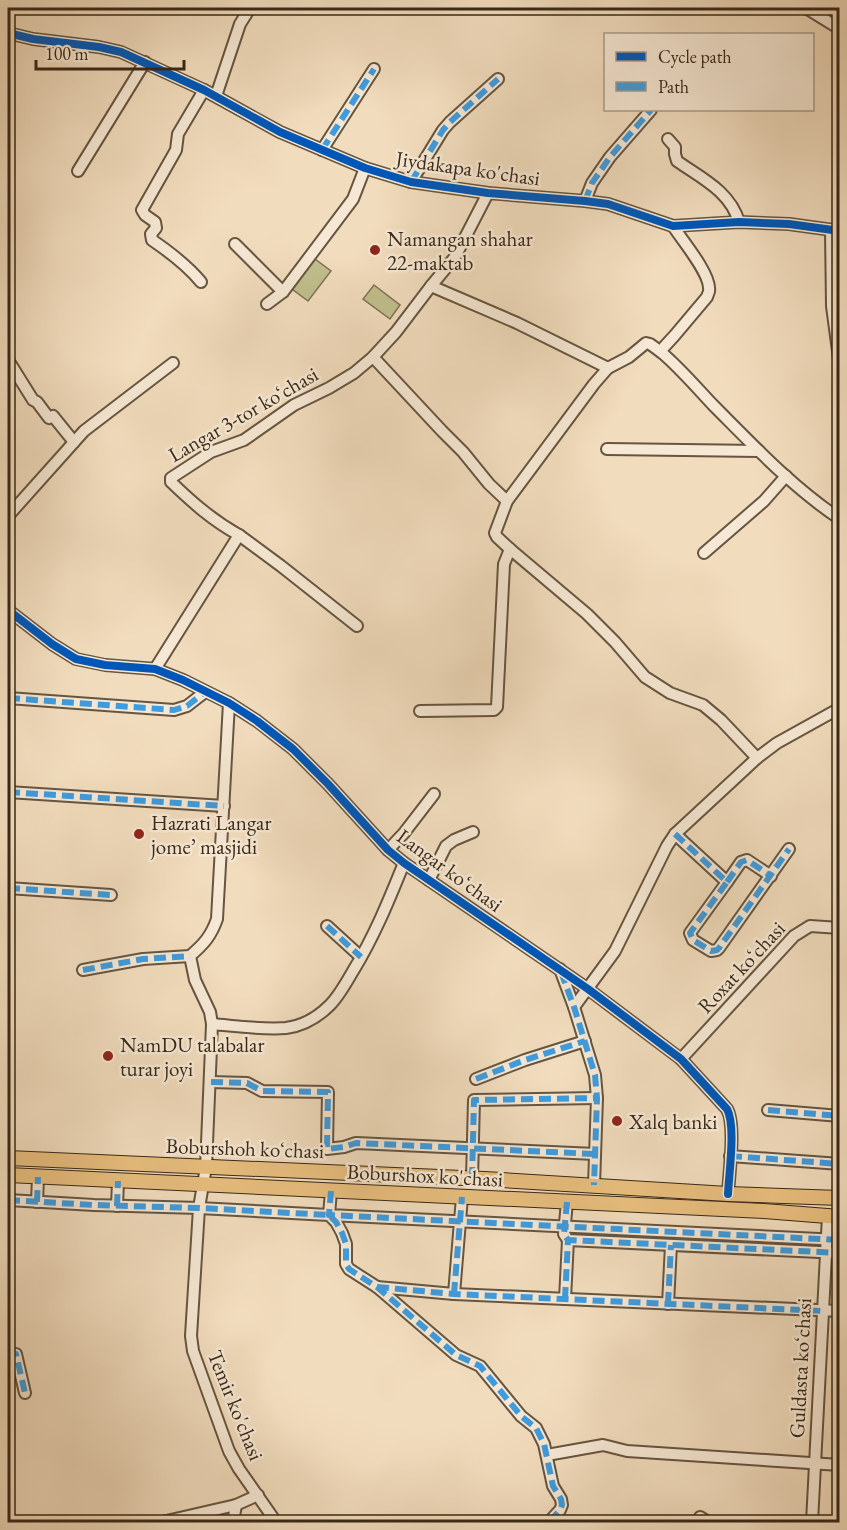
<svg xmlns="http://www.w3.org/2000/svg" width="847" height="1530" font-family="'EB Garamond',serif">
	<rect width="100%" height="100%" fill="#f1dcbd"/>
	<filter id="stains"><feTurbulence type="fractalNoise" baseFrequency=".00333" numOctaves="4"/><feColorMatrix values="0 0 0 0 .2 0 0 0 0 .09 0 0 0 0 .02 0 0 0 .5 -.17"/></filter>
	<radialGradient id="worn" r=".72"><stop offset=".6" stop-color="#630" stop-opacity="0"/><stop offset="1" stop-color="#630" stop-opacity=".3"/></radialGradient>
	<g fill="#c1be8d" stroke="#7c7352" stroke-width="1.5">
		<polygon points="315,259 331,271 308,301 292,289"/>
		<polygon points="374,285 400,305 390,319 363,299"/>
	</g>
	<g fill="none" stroke-linecap="round" stroke-linejoin="round">
		<defs>
			<g id="minor">
				<polyline points="806,8 840,29"/>
				<polyline points="8,33 33,39 99,47 121,52 204,90 280,132 365,168 411,182 488,193 585,201 608,204 673,226 739,222 789,224 840,231"/>
				<polyline points="216,96 240,24 250,8"/>
				<path d="M668,139l7,8v7l2,7c24,17 53,30 62,61"/>
				<polyline points="322,150 374,69"/>
				<polyline points="78,171 145,62"/>
				<polyline points="411,182 443,130 450,122 498,79"/>
				<polyline points="585,201 592,183 610,157 651,110"/>
				<path d="M673,226c9,14 36,46 36,62 1,4 -1,5 -2,9l-32,38 -11,12 -3,5c19,16 35,35 52,53 40,40 79,82 127,114"/>
				<polyline points="831,230 832,306 840,366"/>
				<polyline points="235,244 283,292 353,199 365,168"/>
				<path d="M201,282c-14,-17 -30,-29 -49,-42l-1,-6 5,-6 -1,-6 -10,-7 -3,-5 34,-60 2,-16 26,-44"/>
				<polyline points="431,286 517,323 608,368"/>
				<polyline points="267,304 283,292"/>
				<polyline points="661,352 650,344 646,343 629,357 608,368 594,384 507,501 495,533 497,537 510,549 587,614 615,642 645,677 670,693 703,705 721,720 757,758"/>
				<polyline points="373,357 442,431 463,452 489,484 507,501"/>
				<polyline points="8,360 33,400 37,402 49,418 53,416 74,442"/>
				<polyline points="607,449 759,451"/>
				<polyline points="8,516 84,431 173,363"/>
				<polyline points="239,535 281,566 357,626"/>
				<polyline points="704,553 764,501 786,476"/>
				<path d="M8,610l44,34 24,15 29,6 50,4 28,11 46,23 28,18 36,28 35,35 60,66 16,13 184,126 93,70 46,50c9,16 2,64 1,85"/>
				<path d="M155,669l84,-134c-27,-15 -46,-32 -68,-53v-4l40,-26 33,-12 50,-35 35,-17 25,-15 19,-16 23,-25 35,-46 24,-29 33,-64"/>
				<polyline points="8,698 174,710 187,706 205,692"/>
				<path d="M229,703l-12,216c-6,17 -13,25 -27,37l5,24 15,32 2,12 -6,143 -7,41 -8,128 2,15 36,100 10,18 37,53"/>
				<polyline points="420,711 494,710 497,707 504,564 510,549"/>
				<polyline points="8,792 224,806"/>
				<polyline points="675,834 727,882 690,933 693,940 711,951 717,950 719,948 789,849"/>
				<polyline points="388,850 404,833 434,794"/>
				<polyline points="429,880 446,846 454,840 473,832"/>
				<polyline points="727,882 741,862 747,860 771,876"/>
				<polyline points="8,888 111,895"/>
				<polyline points="327,926 361,957"/>
				<polyline points="560,969 574,1007 595,1075 597,1098 594,1185"/>
				<polyline points="83,970 143,959 190,956"/>
				<polyline points="574,1007 615,951 667,846 675,834 757,758 777,743 840,708"/>
				<path d="M212,1024c24,2 50,6 74,4 16,-2 32,-11 44,-23 9,-9 16,-22 23,-34 21,-34 36,-71 51,-108"/>
				<polyline points="681,1059 794,936 810,926 840,928"/>
				<polyline points="476,1079 525,1060 585,1041"/>
				<polyline points="211,1082 247,1083 262,1091 328,1092 327,1149 344,1147 356,1143 595,1154"/>
				<polyline points="768,1110 840,1116"/>
				<polyline points="730,1156 840,1164"/>
				<polyline points="472,1179 474,1100 597,1098"/>
				<polyline points="331,1191 329,1215 840,1240"/>
				<polyline points="8,1200 94,1205 199,1208 329,1215 336,1222 342,1233 346,1244 346,1264 349,1269 377,1287 456,1355 480,1366 521,1416 536,1428 544,1444 553,1486 561,1499 562,1505 560,1510 549,1522"/>
				<polyline points="37,1202 38,1177"/>
				<polyline points="567,1202 564,1234 568,1240 840,1253"/>
				<polyline points="117,1206 118,1181"/>
				<polyline points="377,1287 454,1294 840,1311"/>
				<polyline points="454,1294 462,1197"/>
				<polyline points="565,1299 568,1240"/>
				<polyline points="668,1304 671,1245"/>
				<polyline points="8,1356 11,1353 16,1354 25,1393"/>
				<polyline points="547,1455 603,1445 627,1451 840,1465"/>
				<polyline points="700,1517 708,1522"/>
				<polyline points="162,1522 236,1505 258,1495"/>
				<polyline points="233,1522 236,1505"/>
				<polyline points="812,1522 828,1216"/>
			</g>
			<g id="major">
				<polyline points="8,1158 485,1179 728,1194 840,1198"/>
				<polyline points="8,1175 764,1211 840,1217"/>
			</g>
		</defs>
		<use href="#minor" stroke="#665540" stroke-width="14"/>
		<use href="#major" stroke="#382816" stroke-width="16"/>
		<use href="#minor" stroke="#f6e8d4" stroke-width="10"/>
		<use href="#major" stroke="#e8be7e" stroke-width="14"/>
		<g stroke="#3e9cdf" stroke-width="6" stroke-dasharray="12 6" stroke-linecap="butt">
			<polyline points="322,150 374,69"/>
			<polyline points="411,182 443,130 450,122 498,79"/>
			<polyline points="585,201 592,183 610,157 651,110"/>
			<polyline points="8,698 174,710 187,706 205,692"/>
			<polyline points="8,792 224,806"/>
			<polyline points="675,834 727,882 690,933 693,940 711,951 717,950 719,948 789,849"/>
			<polyline points="727,882 741,862 747,860 771,876"/>
			<polyline points="8,888 111,895"/>
			<polyline points="327,926 361,957"/>
			<polyline points="83,970 143,959 190,956"/>
			<polyline points="561,972 574,1007 595,1075 597,1098 594,1185"/>
			<polyline points="476,1079 525,1060 585,1041"/>
			<polyline points="211,1082 247,1083 262,1091 328,1092 327,1149 344,1147 356,1143 595,1154"/>
			<polyline points="768,1110 840,1116"/>
			<polyline points="730,1156 840,1164"/>
			<polyline points="472,1179 474,1100 597,1098"/>
			<polyline points="331,1191 329,1215 840,1240"/>
			<polyline points="8,1200 94,1205 199,1208 329,1215 336,1222 342,1233 346,1244 346,1264 349,1269 377,1287 456,1355 480,1366 521,1416 536,1428 544,1444 553,1486 561,1499 562,1505 560,1510 549,1522"/>
			<polyline points="37,1202 38,1177"/>
			<polyline points="567,1202 564,1234 568,1240 840,1253"/>
			<polyline points="117,1206 118,1181"/>
			<polyline points="377,1287 454,1294 823,1311"/>
			<polyline points="454,1294 462,1197"/>
			<polyline points="565,1299 568,1240"/>
			<polyline points="668,1304 671,1245"/>
			<polyline points="8,1356 11,1353 16,1354 25,1393"/>
			<polyline points="700,1517 708,1522"/>
		</g>
		<defs>
			<g id="cycleway">
				<polyline points="8,33 33,39 99,47 121,52 204,90 280,132 365,168 411,182 488,193 585,201 608,204 673,226 739,222 789,224 840,231"/>
				<path d="M8,610l44,34 24,15 29,6 50,4 28,11 46,23 28,18 36,28 35,35 60,66 16,13 184,126 93,70 46,50c9,16 2,64 1,85"/>
			</g>
		</defs>
		<use href="#cycleway" stroke="#f6e8d4" stroke-width="11"/>
		<use href="#cycleway" stroke="#0057b8" stroke-width="8"/>
	</g>
	<g fill="#8f2418" stroke="#f6e8d4" stroke-width="2">
		<circle cx="375" cy="250" r="6"/>
		<circle cx="139" cy="834" r="6"/>
		<circle cx="108" cy="1056" r="6"/>
		<circle cx="617" cy="1121" r="6"/>
	</g>
	<g text-anchor="middle" dominant-baseline="central" stroke-width="5" stroke-linejoin="round" paint-order="stroke">
		<g font-size="21" fill="#382816" stroke="#f6e8d4">
			<text transform="translate(468 168) rotate(8)">Jiydakapa ko'chasi</text>
			<text transform="translate(243 414) rotate(-30)">Langar 3-tor koʻchasi</text>
			<text transform="translate(450 870) rotate(36)">Langar koʻchasi</text>
			<text transform="translate(741 967) rotate(-47)">Roxat koʻchasi</text>
			<text transform="translate(245 1148) rotate(2)">Boburshoh koʻchasi</text>
			<text transform="translate(425 1175) rotate(3)">Boburshox ko'chasi</text>
			<text transform="translate(800 1368) rotate(-87)">Guldasta koʻchasi</text>
			<text transform="translate(236 1405) rotate(68)">Temir ko'chasi</text>
		</g>
		<g font-size="21" fill="#382816" stroke="#f6e8d4" text-anchor="start">
			<text x="387" y="238">Namangan shahar<tspan x="387" dy="24">22-maktab</tspan></text>
			<text x="151" y="822">Hazrati Langar<tspan x="151" dy="24">jome’ masjidi</tspan></text>
			<text x="120" y="1044">NamDU talabalar<tspan x="120" dy="24">turar joyi</tspan></text>
			<text x="629" y="1121">Xalq banki</text>
		</g>
	</g>
	<rect width="847" height="1530" fill="none" stroke="#f1dcbd" stroke-width="30"/>
	<rect x="9" y="9" width="829" height="1512" fill="none" stroke="#382816" stroke-width="3"/>
	<rect x="15" y="15" width="817" height="1500" fill="none" stroke="#382816" stroke-width="1.5"/>
	<rect x="604" y="33" width="210" height="78" fill="#f6e8d4" stroke="#aa9b88" stroke-width="1.5"/>
	<rect x="616" y="52" width="30" height="9" fill="#0057b8" stroke="#aa9b88" stroke-width="1.5"/>
	<text x="658" y="63" font-size="18" fill="#382816">Cycle path</text>
	<rect x="616" y="82" width="30" height="9" fill="#3e9cdf" stroke="#aa9b88" stroke-width="1.5"/>
	<text x="658" y="93" font-size="18" fill="#382816">Path</text>
	<path d="M36 60v9h148v-9" fill="none" stroke="#382816" stroke-width="3"/>
	<text x="45" y="60" font-size="18" fill="#382816" stroke="#f6e8d4" stroke-width="4.5" paint-order="stroke">100 m</text>
	<rect width="100%" height="100%" filter="url(#stains)"/>
	<rect width="100%" height="100%" fill="url(#worn)"/>
</svg>
